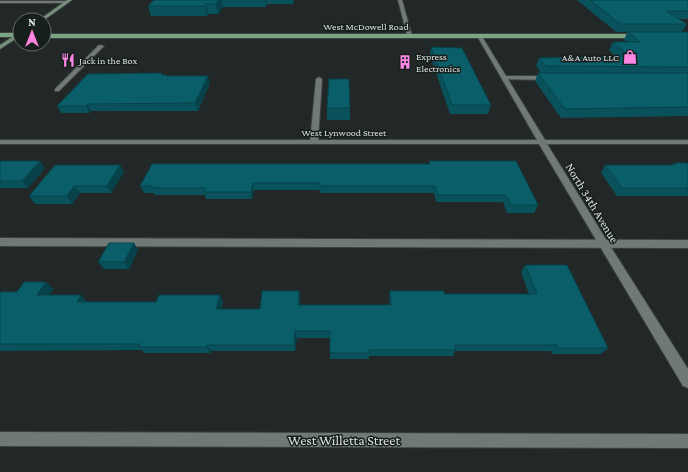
<svg xmlns="http://www.w3.org/2000/svg" width="688" height="472" font-family="'Crimson Pro',serif">
	<rect width="100%" height="100%" fill="#212827"/>
	<g fill="none" stroke-linecap="round" stroke-linejoin="round">
		<defs>
			<g id="lane">
				<polygon points="0,1 66,1 68,2 66,3 0,3"/>
				<polygon points="99,45 104,46 59,91 55,91 55,89"/>
				<polygon points="504,76 548,76 551,78 548,80 502,79 502,77"/>
				<polygon points="319,77 322,79 318,142 314,144 310,142 316,79"/>
				<polygon points="0,238 688,240 688,248 0,246"/>
			</g>
			<g id="street">
				<polygon points="398,0 402,0 412,36 407,35"/>
				<polygon points="476,34 481,35 545,140 688,140 688,144 547,144 607,241 688,369 688,388 683,386 539,144 0,144 0,140 537,140"/>
				<polygon points="0,432 688,434 688,448 0,446"/>
			</g>
			<g id="secondary">
				<polygon points="67,0 72,0 44,20 39,20"/>
				<polygon points="20,32 20,36 0,49 0,45"/>
			</g>
			<g id="primary">
				<rect x="0" y="33" width="20" height="4"/>
				<polygon points="44,34 638,34 641,36 638,38 44,38"/>
			</g>
		</defs>
		<use href="#lane" stroke="#3c4342" stroke-width="2"/>
		<use href="#street" stroke="#3c4342" stroke-width="2"/>
		<use href="#secondary" stroke="#3c4342" stroke-width="2"/>
		<use href="#primary" stroke="#3c4342" stroke-width="2"/>
		<use href="#lane" fill="#717977" fill-rule="evenodd"/>
		<use href="#street" fill="#717977" fill-rule="evenodd"/>
		<use href="#secondary" fill="#768f7d" fill-rule="evenodd"/>
		<use href="#primary" fill="#7ba583" fill-rule="evenodd"/>
	</g>
	<g fill="#09515b">
		<polygon points="154,0 294,0 293,4 267,4 266,7 223,7 218,14 208,14 207,16 151,16 148,6"/>
		<polygon points="577,0 688,0 688,19 679,19 687,24 682,32 688,32 688,116 561,118 535,81 538,73 541,73 536,66 539,58 616,57 609,50 613,42 627,42 624,40 627,32 616,32"/>
		<polygon points="431,47 491,105 488,114 450,114 430,55"/>
		<polygon points="163,75 167,76 210,83 198,111 91,111 89,113 61,113 57,106"/>
		<rect x="327" y="108" width="23" height="12"/>
		<polygon points="0,161 40,161 45,168 28,188 0,188"/>
		<polygon points="429,161 538,205 534,213 507,213 503,202 436,202 434,193 320,193 320,190 254,190 252,199 206,199 205,195 155,195 154,193 144,193 140,186 429,164"/>
		<polygon points="674,163 688,163 688,196 617,196 601,173 605,165 672,165"/>
		<polygon points="120,165 124,172 111,193 80,193 72,204 35,204 29,196"/>
		<polygon points="134,243 138,250 129,269 104,269 98,262"/>
		<polygon points="525,265 608,348 601,354 552,354 551,351 455,351 453,356 369,356 369,359 330,359 330,338 297,338 295,351 211,351 210,353 144,353 142,350 0,351 0,292 17,292 46,282 53,289 49,295 87,302 156,302 220,295 223,302 221,309 260,309 299,291 300,298 300,305 390,305 389,298 390,291 444,294 529,294 521,272"/>
	</g>
	<g fill="#07424a">
		<polygon points="219,0 221,0 223,7 218,14 216,4"/>
		<polygon points="265,0 267,0 267,4 266,7"/>
		<polygon points="206,4 208,14 207,16 205,6"/>
		<polygon points="208,76 210,83 198,111 195,103"/>
		<polygon points="88,104 91,111 89,113 86,106"/>
		<polygon points="40,161 45,168 28,188 22,181"/>
		<polygon points="120,165 124,172 111,193 107,186"/>
		<polygon points="253,183 254,190 252,199 251,192"/>
		<polygon points="74,186 80,193 72,204 67,196"/>
		<polygon points="134,243 138,250 129,269 124,262"/>
		<polygon points="46,282 53,289 45,302 37,295"/>
		<polygon points="299,291 300,298 299,312 298,305"/>
		<polygon points="81,295 87,302 77,302"/>
		<polygon points="220,295 223,302 220,316 216,309"/>
		<polygon points="295,331 297,338 295,351 294,345"/>
		<polygon points="207,345 211,351 210,353 207,347"/>
	</g>
	<g fill="#0a5e6a" stroke="#07424a">
		<polygon points="154,0 219,0 216,4 206,4 205,6 148,6"/>
		<polygon points="590,0 688,0 688,11 666,11 687,24 620,24"/>
		<polygon points="628,32 688,32 688,67 546,66 539,58 629,56 613,42 640,42"/>
		<polygon points="431,47 462,48 491,105 452,105"/>
		<polygon points="162,73 161,75 167,75 166,76 208,76 195,103 88,104 86,106 57,106 88,74"/>
		<polygon points="538,73 688,73 688,107 565,109"/>
		<polygon points="329,79 349,79 350,108 327,108"/>
		<polygon points="0,161 40,161 22,181 0,181"/>
		<polygon points="429,161 516,161 538,205 511,205 506,195 438,195 435,186 320,186 320,183 253,183 251,192 204,192 205,188 151,188 153,186 140,186 152,164 430,164"/>
		<polygon points="674,163 688,163 688,188 622,188 605,165 676,165"/>
		<polygon points="55,165 120,165 107,186 74,186 67,196 29,196"/>
		<polygon points="109,243 134,243 124,262 98,262"/>
		<polygon points="525,265 567,265 608,348 558,348 557,345 455,345 456,350 369,350 370,353 330,353 330,331 295,331 294,345 207,345 207,347 139,347 140,344 0,344 0,292 17,292 24,282 46,282 37,295 81,295 77,302 156,302 159,295 220,295 216,309 260,309 262,291 299,291 298,305 391,305 390,291 444,291 444,294 537,294"/>
	</g>
	<defs>
		<symbol id="shop-bare" viewBox="-9 -9 18 18"><path d="M-5-2.5h2.3a2.7 3.5 0 0 1 5.4 0H5L5.5 6h-11ZM-1.5-2.5h3a1.5 2.3 0 0 0-3 0Z" fill="#fc86e3" stroke="#171f1d" stroke-width="2.5" paint-order="stroke"/></symbol>
		<symbol id="restaurant-bare" viewBox="-9 -9 18 18"><path d="M-5-6h1v4h1v-4h1v4h1v-4h1v5L-1.5 .5V6h-2V.5L-5-1ZM5-6V6H3V1.5H1.5Q1.5-4 5-6Z" fill="#fc86e3" stroke="#171f1d" stroke-width="2.5" paint-order="stroke"/></symbol>
		<symbol id="building-bare" viewBox="-9 -9 18 18"><path d="M-4-6H4V6H1V3H-1V6H-4ZM-2.5-4.3h1.7v1.8h-1.7ZM.8-4.3h1.7v1.8H.8ZM-2.5-1h1.7V.8h-1.7ZM.8-1h1.7V.8H.8Z" fill="#fc86e3" stroke="#171f1d" stroke-width="2.5" paint-order="stroke"/></symbol>
	</defs>
	<g fill-rule="evenodd">
		<use href="#shop-bare" x="620" y="47" width="20" height="20"/>
		<use href="#restaurant-bare" x="58" y="50" width="20" height="20"/>
		<use href="#building-bare" x="395" y="52" width="20" height="20"/>
	</g>
	<g text-anchor="middle" dominant-baseline="central" stroke-width="3" stroke-linejoin="round" paint-order="stroke">
		<g font-size="10" fill="#dce1e0" stroke="#171f1d">
			<text x="366" y="26">West McDowell Road</text>
			<text x="344" y="132">West Lynwood Street</text>
		</g>
		<g font-size="10" fill="#dce1e0" stroke="#171f1d" text-anchor="start">
			<text x="416" y="56">Express<tspan x="416" dy="12">Electronics</tspan></text>
			<text x="619" y="57" text-anchor="end">A&amp;A Auto LLC</text>
			<text x="79" y="60">Jack in the Box</text>
		</g>
		<g font-size="12" fill="#dce1e0" stroke="#171f1d">
			<text transform="translate(592 203) rotate(59)">North 34th Avenue</text>
		</g>
		<g font-size="14" fill="#dce1e0" stroke="#171f1d">
			<text x="344" y="440">West Willetta Street</text>
		</g>
	</g>
	<g transform="translate(32 32)"><circle r="19" fill="#171f1d" stroke="#666d6b"/>
	<path d="M0-3L7 15L0 10L-7 15Z" fill="#fc86e3"/>
	<text y="-6" font-size="11" font-weight="bold" text-anchor="middle" fill="#dce1e0">N</text>
	</g>
</svg>
